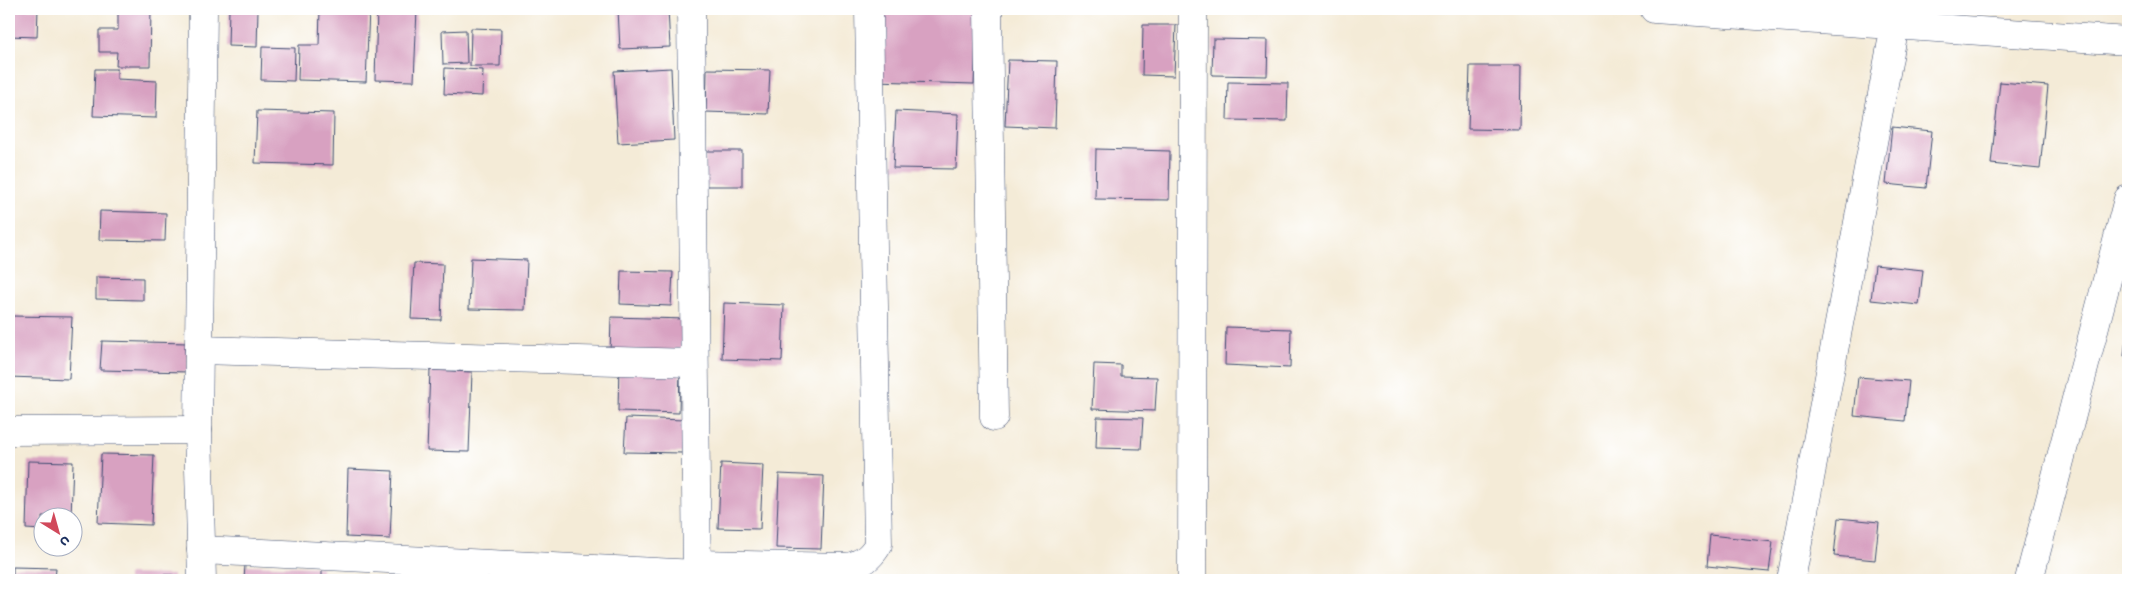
<svg xmlns="http://www.w3.org/2000/svg" width="2137" height="589" font-family="'Gochi Hand',sans-serif">
	<rect width="100%" height="100%" fill="#fff"/>
	<filter id="ink" filterUnits="userSpaceOnUse"><feTurbulence type="fractalNoise" baseFrequency=".02" numOctaves="2"/><feDisplacementMap in="SourceGraphic" scale="10" xChannelSelector="R" yChannelSelector="G"/><feConvolveMatrix kernelMatrix="1 2 1 2 8 2 1 2 1" color-interpolation-filters="sRGB"/></filter>
	<filter id="wash" filterUnits="userSpaceOnUse"><feTurbulence type="fractalNoise" baseFrequency=".0096" numOctaves="4" result="noise"/><feDisplacementMap in="SourceGraphic" scale="20" xChannelSelector="R" yChannelSelector="G"/><feGaussianBlur stdDeviation="1.12" result="paint"/><feColorMatrix in="noise" values="0 0 0 0 0 0 0 0 0 0 0 0 0 0 0 0 0 1.4 0 .05"/><feComposite in="paint" operator="in"/></filter>
	<g filter="url(#wash)">
		<rect width="100%" height="100%" fill="#f4ebd7"/>
		<g id="blocks">
			<g fill="#d8a1c1">
				<polygon points="9,9 38,9 37,37 9,36"/>
				<polygon points="118,9 151,9 150,66 116,66 117,52 99,52 99,30 118,30"/>
				<polygon points="229,9 258,9 257,47 228,46"/>
				<polygon points="320,9 369,9 366,82 298,80 299,45 319,45"/>
				<polygon points="377,9 417,9 414,81 375,80"/>
				<polygon points="618,9 668,9 670,47 620,49"/>
				<polygon points="877,9 977,11 974,84 874,81"/>
				<polygon points="1143,25 1176,25 1174,76 1142,75"/>
				<polygon points="471,28 501,29 500,66 470,66"/>
				<polygon points="466,30 467,63 443,64 442,31"/>
				<polygon points="1213,39 1268,40 1267,76 1212,75"/>
				<polygon points="262,47 295,48 294,81 261,80"/>
				<polygon points="1008,60 1057,61 1055,128 1005,126"/>
				<polygon points="1470,66 1521,66 1520,130 1468,129"/>
				<polygon points="445,68 483,70 482,96 444,94"/>
				<polygon points="671,68 674,140 618,143 614,71"/>
				<polygon points="95,69 117,69 117,79 157,81 156,118 93,116"/>
				<polygon points="707,69 770,70 768,114 706,112"/>
				<polygon points="1228,82 1288,83 1287,121 1227,120"/>
				<polygon points="2000,82 2048,86 2040,169 1991,164"/>
				<polygon points="257,111 334,113 333,165 255,163"/>
				<polygon points="896,111 958,114 956,169 893,168"/>
				<polygon points="1892,127 1932,131 1926,188 1886,184"/>
				<polygon points="1096,149 1170,151 1169,200 1095,199"/>
				<rect x="705" y="151" width="37" height="35"/>
				<polygon points="100,211 166,213 165,241 99,240"/>
				<polygon points="471,258 527,260 525,310 469,309"/>
				<polygon points="414,263 443,264 441,320 411,319"/>
				<polygon points="1875,265 1923,270 1919,305 1871,300"/>
				<polygon points="621,271 673,272 671,306 620,304"/>
				<polygon points="96,277 143,278 143,300 96,299"/>
				<polygon points="724,303 784,305 782,361 722,359"/>
				<polygon points="11,316 72,317 69,379 9,377"/>
				<polygon points="611,317 686,319 684,358 610,355"/>
				<polygon points="1226,327 1291,329 1290,368 1225,365"/>
				<polygon points="2127,329 2128,329 2128,356 2124,356"/>
				<polygon points="102,341 188,343 188,372 100,370"/>
				<polygon points="619,363 680,366 679,413 618,411"/>
				<polygon points="1094,364 1121,365 1121,376 1157,377 1155,411 1092,409"/>
				<polygon points="430,370 472,372 469,452 427,451"/>
				<polygon points="1858,377 1909,381 1905,421 1854,416"/>
				<polygon points="1097,417 1143,418 1141,449 1096,448"/>
				<polygon points="626,418 685,420 684,453 624,452"/>
				<polygon points="101,454 154,455 151,525 98,523"/>
				<polygon points="28,461 73,462 71,516 42,516 42,530 26,529"/>
				<polygon points="721,463 763,465 760,529 718,528"/>
				<polygon points="348,469 393,471 390,539 346,537"/>
				<polygon points="779,474 824,476 821,549 776,548"/>
				<polygon points="1838,518 1879,522 1875,560 1834,556"/>
				<polygon points="1710,535 1773,542 1769,572 1707,566"/>
				<polygon points="245,565 322,567 322,580 244,580"/>
				<polygon points="13,567 56,568 55,580 13,580"/>
				<polygon points="128,574 173,575 173,580 128,580"/>
			</g>
		</g>
	</g>
	<g filter="url(#ink)">
		<use href="#blocks" fill-opacity="0" stroke="#3c4b70" stroke-width="1"/>
		<g fill="none" stroke-linecap="round" stroke-linejoin="round">
			<defs>
				<g id="minor">
					<polyline points="691,9 697,580"/>
					<polyline points="988,9 994,417"/>
					<polyline points="1654,9 2128,41"/>
					<polyline points="199,350 694,363"/>
					<polyline points="9,431 198,430"/>
					<polyline points="201,550 697,574"/>
					<path d="M697,564l151,3c15,-4 22,-9 30,-22l-9,-536"/>
					<polyline points="202,580 198,430 203,9"/>
					<polyline points="1192,580 1193,9"/>
					<polyline points="1791,580 1895,25"/>
					<polyline points="2029,580 2128,199"/>
				</g>
			</defs>
			<use href="#minor" stroke="#3c4b70" stroke-width="29"/>
			<use href="#minor" stroke="#fff" stroke-width="28"/>
		</g>
	</g>
	<rect width="2137" height="589" fill="none" stroke="#fff" stroke-width="30"/>
	<g transform="translate(58 532) rotate(143)"><circle r="24" fill="#ffffff" stroke="#a4acbf"/>
	<path d="M0-4L9 19L0 12L-9 19Z" fill="#d1495b"/>
	<text y="-8" font-size="14" font-weight="bold" text-anchor="middle" fill="#1b2f5e">U</text>
	</g>
</svg>
